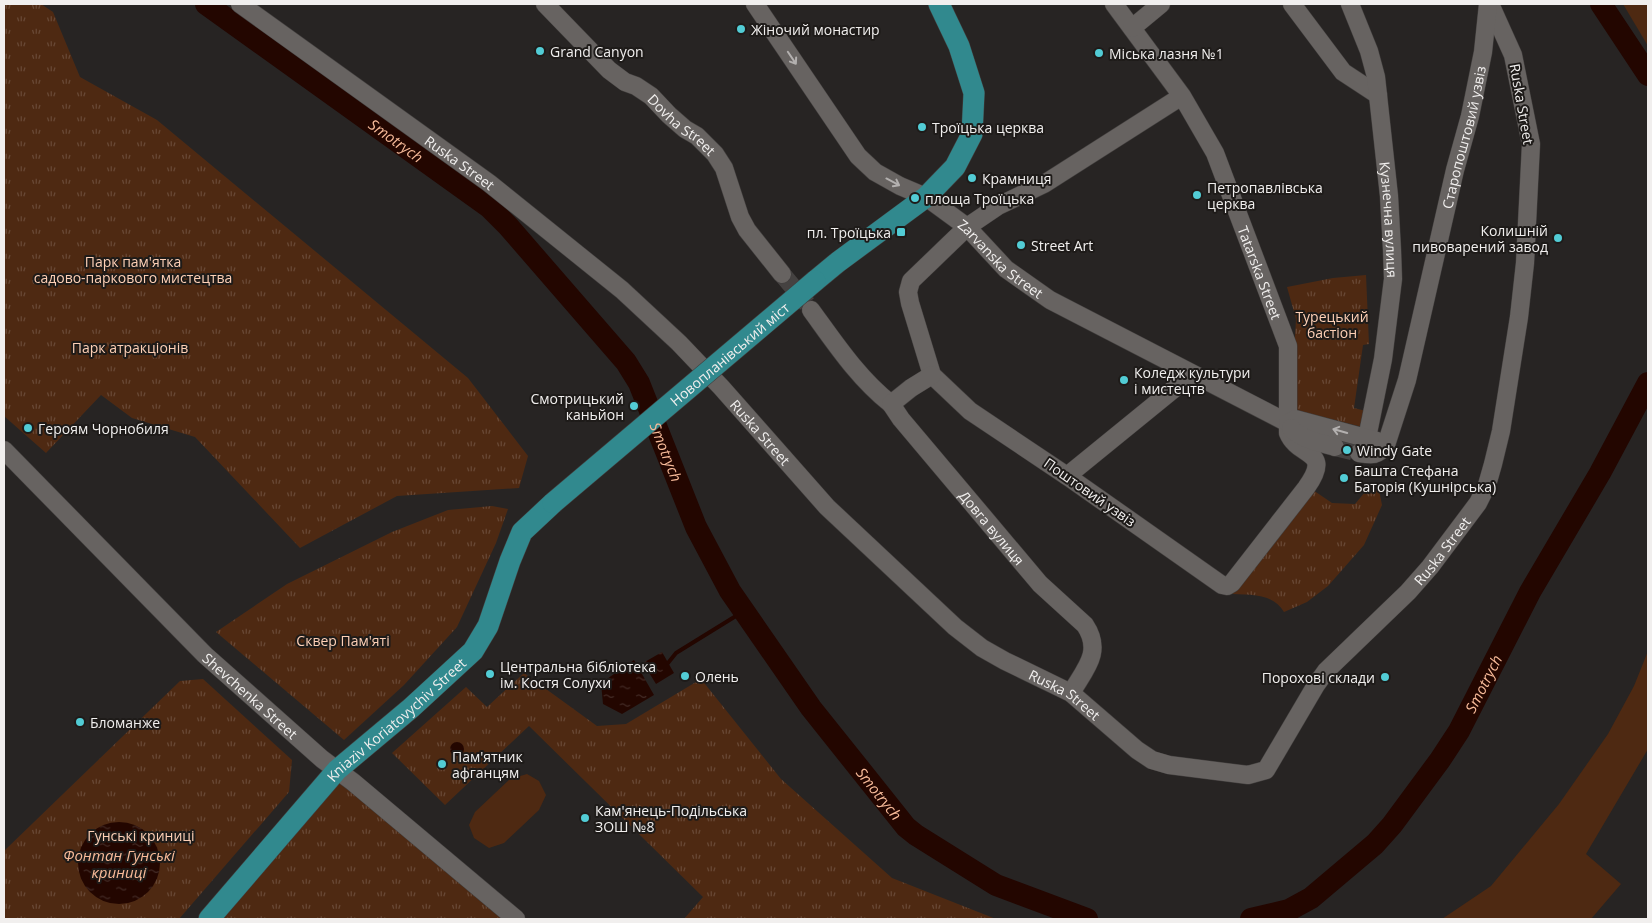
<svg xmlns="http://www.w3.org/2000/svg" width="1652" height="923" font-family="'Open Sans',sans-serif">
	<defs>
		<pattern id="park-tufts" width="24" height="20" patternUnits="userSpaceOnUse" patternTransform="scale(1.25)"><rect width="24" height="20" fill="#4e2912"/><path d="M3 7l-1-3M5 7V3M7 7l1-3M15 17l-1-3M17 17v-4M19 17l1-3" fill="none" stroke="#684835"/></pattern>
		<pattern id="water-ripples" width="26" height="14" patternUnits="userSpaceOnUse" patternTransform="scale(1.25)"><rect width="26" height="14" fill="#230600"/><path d="M2 4q2-2 4 0t4 0M15 11q2-2 4 0t4 0" fill="none" stroke="#432b26"/></pattern>
	</defs>
	<rect width="100%" height="100%" fill="#272423"/>
	<g fill="#4e2912">
		<polygon points="1623,4 1648,4 1648,46"/>
		<polygon points="1648,651 1648,749 1586,854 1621,884 1591,919 1442,919 1491,886 1559,804 1608,734 1634,686"/>
		<polygon points="527,774 539,781 546,795 539,810 504,843 489,848 474,838 469,825 475,812 510,779"/>
	</g>
	<g fill="url(#park-tufts)">
		<polygon points="4,4 41,4 53,12 80,77 157,120 468,378 528,456 519,488 397,496 300,548 195,437 132,418 101,395 46,453 4,416"/>
		<polygon points="1366,275 1369,344 1363,345 1354,408 1366,411 1362,427 1291,409 1296,319 1287,287 1333,278"/>
		<path d="M1370,486l9,4 3,15 -18,40 -36,41 -21,16 -23,10c-12,-20 -36,-17 -57,-18l83,-106 22,15 23,1z"/>
		<polygon points="492,506 508,509 496,543 457,627 404,685 344,740 216,632 287,584 392,532 448,510"/>
		<polygon points="524,673 597,726 626,724 701,679 781,779 892,878 996,919 684,919 703,897 529,726 445,805 392,753 466,687 487,707"/>
		<polygon points="203,679 292,760 289,792 179,919 4,919 4,851 180,681"/>
		<polygon points="337,770 516,919 209,919"/>
	</g>
	<g fill="url(#water-ripples)">
		<polygon points="662,652 674,673 656,684 643,663"/>
		<polygon points="634,660 654,695 622,714 603,704 601,683"/>
		<circle cx="457" cy="749" r="7"/>
		<circle cx="119" cy="863" r="41"/>
	</g>
	<g fill="none" stroke-linecap="round" stroke-linejoin="round">
		<polyline stroke="#230600" stroke-width="4" points="668,663 676,653 744,611"/>
		<g stroke="#230600" stroke-width="22">
			<path id="s1" d="M206,4l283,203 19,19 118,136 13,21 57,144 34,64 81,117 95,119 10,8 80,50 91,34"/>
			<polyline points="1601,4 1648,75"/>
			<path id="s2" d="M1251,919l38,-9 22,-12 64,-54 17,-19 48,-65 19,-29 71,-139 70,-119 48,-90"/>
		</g>
		<g stroke="#454241" stroke-width="18" stroke-dasharray="18 9" stroke-linecap="butt">
			<polyline points="782,274 807,304"/>
			<polyline points="1335,447 1359,453"/>
		</g>
		<defs>
			<g id="minor">
				<path id="s3" d="M240,4l249,179 133,107 57,53 42,44 106,120 128,120 27,21 23,13 66,32 66,57 15,10 17,5 79,10 18,-5 50,-85 10,-14 82,-79 22,-25 48,-64 9,-18 6,-21 8,-33 18,-114 6,-54 6,-119 -18,-89 -23,-51"/>
				<path id="s4" d="M545,4l64,66 16,12 11,4 15,10 18,19 16,14 12,7 18,18 9,14 16,49 7,13 35,44"/>
				<path id="s5" d="M755,4l103,152 17,16 25,14 26,11 41,30 39,42 44,31 238,123"/>
				<path id="s6" d="M1114,4l68,92 33,57 73,193v87c10,25 46,16 18,55l-74,95 -5,3 -5,-1 -155,-109 -97,-65 -38,-36 -22,-72 -2,-11 3,-11 56,-54 31,-21 46,-22 138,-88"/>
				<polyline points="1292,4 1343,72 1378,95"/>
				<path id="s7" d="M1350,4l19,47 7,26 13,119 3,54 1,29 -10,80 -16,79"/>
				<polyline points="1132,28 1161,4"/>
				<path d="M811,310c24,33 47,68 80,94"/>
				<path id="s8" d="M932,375l-21,13 -20,16 10,15 139,165 45,41c18,27 0,44 -14,68"/>
				<polyline points="1288,423 1295,419 1377,441"/>
				<path d="M1291,428c9,11 30,15 44,19"/>
				<path id="s9" d="M4,450l201,205 117,104 31,23 163,137"/>
				<path id="s10" d="M1359,453c13,2 19,3 27,-8l21,-65 48,-210 15,-54 13,-64 5,-48"/>
				<polyline points="1067,476 1191,375"/>
			</g>
			<g id="major">
				<polyline points="815,281 838,262 926,197 955,167 972,134 974,93 959,46 939,4"/>
				<path id="s11" d="M209,919l128,-149 74,-62 62,-57 15,-25 22,-65 12,-29 31,-29"/>
			</g>
		</defs>
		<use href="#minor" stroke="#423f3e" stroke-width="19"/>
		<use href="#major" stroke="#423f3e" stroke-width="22"/>
		<use href="#minor" stroke="#676361" stroke-width="18"/>
		<use href="#major" stroke="#31898e" stroke-width="21"/>
		<defs>
			<g id="major-bridge">
				<path id="s12" d="M553,503l262,-222"/>
			</g>
		</defs>
		<use href="#major-bridge" stroke="#423f3e" stroke-width="22" stroke-linecap="butt"/>
		<use href="#major-bridge" stroke="#31898e" stroke-width="21"/>
	</g>
	<defs><path id="oneway-shaft" d="M-6 0H5M1.5-3L5.5 0L1.5 3" fill="none" stroke-width="1.6" stroke-linecap="round" stroke-linejoin="round" transform="scale(1.25)"/></defs>
	<g stroke="#b3b0af">
		<use href="#oneway-shaft" transform="translate(792 58) rotate(56)"/>
		<use href="#oneway-shaft" transform="translate(893 182) rotate(28)"/>
		<use href="#oneway-shaft" transform="translate(1340 431) rotate(-164)"/>
	</g>
	<g fill="#52ccd5" stroke="#1e1b19" stroke-width="2">
		<circle cx="741" cy="29" r="5"/>
		<circle cx="540" cy="51" r="5"/>
		<circle cx="1099" cy="53" r="5"/>
		<circle cx="922" cy="127" r="5"/>
		<circle cx="972" cy="178" r="5"/>
		<circle cx="1197" cy="195" r="5"/>
		<circle cx="915" cy="198" r="5"/>
		<rect x="896" y="227" width="10" height="10" rx="2.5"/>
		<circle cx="1558" cy="238" r="5"/>
		<circle cx="1021" cy="245" r="5"/>
		<circle cx="1124" cy="380" r="5"/>
		<circle cx="634" cy="406" r="5"/>
		<circle cx="28" cy="428" r="5"/>
		<circle cx="1347" cy="450" r="5"/>
		<circle cx="1344" cy="478" r="5"/>
		<circle cx="490" cy="674" r="5"/>
		<circle cx="685" cy="676" r="5"/>
		<circle cx="1385" cy="677" r="5"/>
		<circle cx="80" cy="722" r="5"/>
		<circle cx="442" cy="764" r="5"/>
		<circle cx="585" cy="818" r="5"/>
	</g>
	<g text-anchor="middle" dominant-baseline="central" stroke-width="4" stroke-linejoin="round" paint-order="stroke">
		<g font-size="14" fill="#f1efee" stroke="#1e1b19" text-anchor="start">
			<text x="751" y="29">Жіночий монастир</text>
			<text x="550" y="51">Grand Canyon</text>
			<text x="1109" y="53">Міська лазня №1</text>
			<text x="932" y="127">Троїцька церква</text>
			<text x="982" y="178">Крамниця</text>
			<text x="1207" y="187">Петропавлівська<tspan x="1207" dy="16">церква</tspan></text>
			<text x="925" y="198">площа Троїцька</text>
			<text x="1548" y="230" text-anchor="end">Колишній<tspan x="1548" dy="16">пивоварений завод</tspan></text>
			<text x="891" y="232" text-anchor="end">пл. Троїцька</text>
			<text x="1031" y="245">Street Art</text>
			<text x="1134" y="372">Коледж культури<tspan x="1134" dy="16">і мистецтв</tspan></text>
			<text x="624" y="398" text-anchor="end">Смотрицький<tspan x="624" dy="16">каньйон</tspan></text>
			<text x="38" y="428">Героям Чорнобиля</text>
			<text x="1357" y="450">Windy Gate</text>
			<text x="1354" y="470">Башта Стефана<tspan x="1354" dy="16">Баторія (Кушнірська)</tspan></text>
			<text x="500" y="666">Центральна бібліотека<tspan x="500" dy="16">ім. Костя Солухи</tspan></text>
			<text x="695" y="676">Олень</text>
			<text x="1375" y="677" text-anchor="end">Порохові склади</text>
			<text x="90" y="722">Бломанже</text>
			<text x="452" y="756">Пам'ятник<tspan x="452" dy="16">афганцям</tspan></text>
			<text x="595" y="810">Кам'янець-Подільська<tspan x="595" dy="16">ЗОШ №8</tspan></text>
		</g>
		<g font-size="14" fill="#f1efee" stroke="#1e1b19">
			<text transform="translate(1522 104) rotate(80)">Ruska Street</text>
			<text stroke="none"><textPath href="#s4" startOffset="184">Dovha Street</textPath></text>
			<text stroke="none"><textPath href="#s10" startOffset="348">Старопоштовий узвіз</textPath></text>
			<text stroke="none"><textPath href="#s3" startOffset="271">Ruska Street</textPath></text>
			<text stroke="none"><textPath href="#s7" startOffset="221">Кузнечна вулиця</textPath></text>
			<text stroke="none"><textPath href="#s5" startOffset="361">Zarvanska Street</textPath></text>
			<text stroke="none"><textPath href="#s6" startOffset="308">Tatarska Street</textPath></text>
			<text stroke="none"><textPath href="#s12" startOffset="231">Новопланівський міст</textPath></text>
			<text stroke="none"><textPath href="#s3" startOffset="676">Ruska Street</textPath></text>
			<text transform="translate(1090 492) rotate(35)">Поштовий узвіз</text>
			<text stroke="none"><textPath href="#s8" startOffset="210">Довга вулиця</textPath></text>
			<text stroke="none"><textPath href="#s3" startOffset="1590">Ruska Street</textPath></text>
			<text stroke="none"><textPath href="#s9" startOffset="348">Shevchenka Street</textPath></text>
			<text stroke="none"><textPath href="#s3" startOffset="1081">Ruska Street</textPath></text>
			<text stroke="none"><textPath href="#s11" startOffset="274">Kniaziv Koriatovychiv Street</textPath></text>
		</g>
		<g font-size="14" fill="#fed0b6" stroke="#1e1b19">
			<text x="133" y="261">Парк пам'ятка<tspan x="133" dy="16">садово-паркового мистецтва</tspan></text>
			<text x="1332" y="316">Турецький<tspan x="1332" dy="16">бастіон</tspan></text>
			<text x="130" y="347">Парк атракціонів</text>
			<text x="343" y="640">Сквер Пам'яті</text>
			<text x="141" y="835">Гунські криниці</text>
		</g>
		<g font-size="15" font-style="italic" fill="#f8bb99" stroke="#1e1b19">
			<text stroke="none"><textPath href="#s1" startOffset="234">Smotrych</textPath></text>
			<text stroke="none"><textPath href="#s1" startOffset="654">Smotrych</textPath></text>
			<text stroke="none"><textPath href="#s2" startOffset="342">Smotrych</textPath></text>
			<text stroke="none"><textPath href="#s1" startOffset="1059">Smotrych</textPath></text>
			<text x="119" y="855">Фонтан Гунські<tspan x="119" dy="17">криниці</tspan></text>
		</g>
	</g>
	<rect width="1652" height="923" fill="none" stroke="#f1efee" stroke-width="10"/>
</svg>
